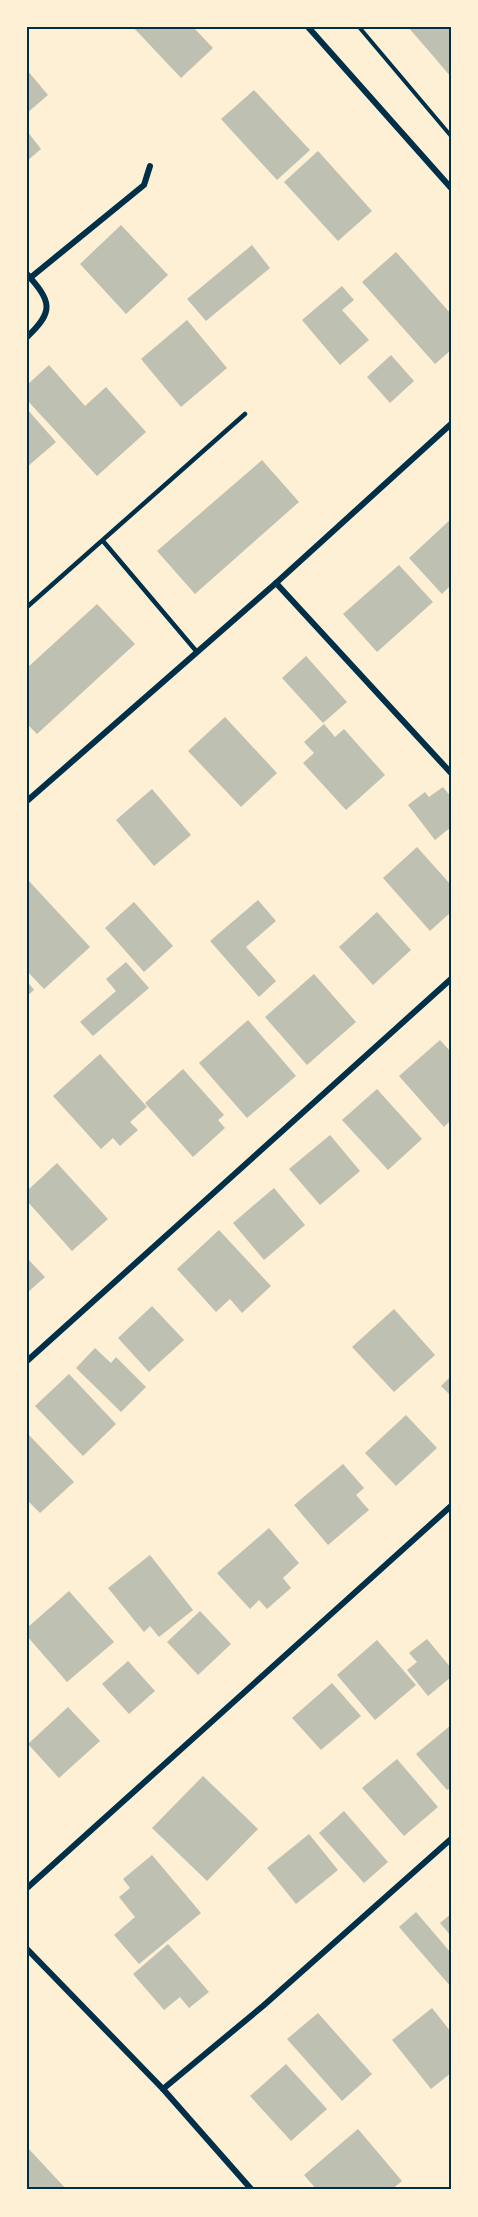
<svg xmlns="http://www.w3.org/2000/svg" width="478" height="2217" font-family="'Alegreya Sans',sans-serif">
	<rect width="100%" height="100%" fill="#fdf0d5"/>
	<g fill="#bec0b2">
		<polygon points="133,27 193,27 213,48 181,78"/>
		<polygon points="408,27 451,27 451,77 428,50"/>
		<polygon points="27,70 48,95 27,113"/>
		<polygon points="254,90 310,150 277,180 221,119"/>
		<polygon points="27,131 41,149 27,161"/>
		<polygon points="318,151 372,211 338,241 284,182"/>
		<polygon points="121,225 168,275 126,314 80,264"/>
		<polygon points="252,245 270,268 206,321 187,299"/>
		<polygon points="396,252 451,314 451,350 435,364 362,282"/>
		<polygon points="342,286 354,300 342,310 369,340 340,365 302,320"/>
		<polygon points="187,320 227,368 181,407 141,359"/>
		<polygon points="391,355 414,381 390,403 367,377"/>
		<polygon points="49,365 85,406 106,387 146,432 97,476 27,400 27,385"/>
		<polygon points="27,409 56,442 27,467"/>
		<polygon points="262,460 299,502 195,594 157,551"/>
		<polygon points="451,519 451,585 442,594 409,558"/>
		<polygon points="399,565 433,602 377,652 343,614"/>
		<polygon points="97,604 135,644 37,734 27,724 27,668"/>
		<polygon points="306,656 347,702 323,723 282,678"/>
		<polygon points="225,717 277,773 241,807 188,751"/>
		<polygon points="324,724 335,737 344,729 385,775 346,810 303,763 314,753 304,742"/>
		<polygon points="443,787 451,797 451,827 435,840 408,805 425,792 429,797"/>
		<polygon points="152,789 191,835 154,866 116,820"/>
		<polygon points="417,847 451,885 451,912 430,931 383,878"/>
		<polygon points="29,881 90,947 44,989 27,971 27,883"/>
		<polygon points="258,900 276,921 246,947 276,981 259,997 210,941"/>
		<polygon points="134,902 173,946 144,972 105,928"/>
		<polygon points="377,912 411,950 373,985 339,947"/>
		<polygon points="126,962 149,988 93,1036 80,1022 116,991 106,979"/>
		<polygon points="314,974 356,1022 307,1065 265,1017"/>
		<polygon points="27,981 34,990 27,996"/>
		<polygon points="248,1020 296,1076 247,1118 199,1063"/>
		<polygon points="440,1040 451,1052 451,1120 444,1127 399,1076"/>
		<polygon points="100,1054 147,1107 130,1122 138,1130 120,1146 113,1138 101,1149 53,1096"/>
		<polygon points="183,1069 224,1115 218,1120 225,1128 193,1157 145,1103"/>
		<polygon points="377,1089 422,1139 388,1170 342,1120"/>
		<polygon points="330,1135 360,1171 320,1205 289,1169"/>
		<polygon points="57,1163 108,1219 72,1251 27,1201 27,1191"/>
		<polygon points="274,1188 305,1225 264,1260 233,1223"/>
		<polygon points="219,1230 271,1286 242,1313 230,1299 216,1312 177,1269"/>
		<polygon points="27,1258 45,1277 27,1293"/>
		<polygon points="152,1306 184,1340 149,1372 118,1338"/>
		<polygon points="394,1309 435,1355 394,1392 352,1347"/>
		<polygon points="95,1348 111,1363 116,1357 146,1387 121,1412 76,1368"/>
		<polygon points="69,1374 116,1424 83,1456 35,1406"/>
		<polygon points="451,1376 451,1396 441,1386"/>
		<polygon points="406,1415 437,1448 396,1486 365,1453"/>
		<polygon points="28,1434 74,1482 40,1513 27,1500"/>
		<polygon points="343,1464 364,1488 356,1495 369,1510 328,1545 294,1505"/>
		<polygon points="269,1528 299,1563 283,1578 291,1588 267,1609 259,1600 250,1609 217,1573"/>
		<polygon points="150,1555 193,1610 159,1637 150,1626 144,1632 108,1588"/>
		<polygon points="69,1591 114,1642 67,1682 27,1636 27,1628"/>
		<polygon points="200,1611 231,1644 198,1675 167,1642"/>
		<polygon points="427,1639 451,1668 451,1677 428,1696 407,1670 417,1662 409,1653"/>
		<polygon points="377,1640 416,1685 375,1720 337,1675"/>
		<polygon points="128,1661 155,1691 129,1714 102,1684"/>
		<polygon points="332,1683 361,1716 321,1750 292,1718"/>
		<polygon points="68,1707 100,1741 59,1778 28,1744"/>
		<polygon points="451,1725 451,1787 447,1790 416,1754"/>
		<polygon points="397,1759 438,1807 404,1836 362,1788"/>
		<polygon points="203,1776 258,1829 207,1881 152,1828"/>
		<polygon points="344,1811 388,1862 364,1883 319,1833"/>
		<polygon points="309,1834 338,1870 296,1904 267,1868"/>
		<polygon points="152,1855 201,1913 139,1964 114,1935 135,1917 119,1897 130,1888 123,1879"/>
		<polygon points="416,1912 451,1953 451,1987 399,1927"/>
		<polygon points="451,1914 451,1936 440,1923"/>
		<polygon points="168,1944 209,1992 189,2008 180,1997 164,2010 133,1974"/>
		<polygon points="432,2008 451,2032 451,2073 431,2089 392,2040"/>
		<polygon points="318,2013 372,2074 342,2101 287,2039"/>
		<polygon points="286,2064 327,2109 291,2141 250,2096"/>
		<polygon points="358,2129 402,2181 391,2190 317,2190 304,2175"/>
		<polygon points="27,2147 67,2190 27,2190"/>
	</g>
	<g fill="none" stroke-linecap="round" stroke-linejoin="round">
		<polyline stroke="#003049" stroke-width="4" points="359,27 451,136"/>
		<g stroke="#003049" stroke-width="4.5">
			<polyline points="103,541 197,652"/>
			<polyline points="27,607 245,414"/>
		</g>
		<g stroke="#003049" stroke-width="6">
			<polyline points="308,27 451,188"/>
			<path d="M27,274c24,27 28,37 0,63"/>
			<polyline points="30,278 144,185 150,166"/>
			<polyline points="276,583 451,773"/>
			<polyline points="27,801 276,583 451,424"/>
			<polyline points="27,1361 451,979"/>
			<polyline points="27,1888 451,1506"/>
			<polyline points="27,1949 163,2089 252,2190"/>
			<polyline points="163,2089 263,2006 451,1839"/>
		</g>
	</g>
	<rect width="478" height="2217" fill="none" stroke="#fdf0d5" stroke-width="57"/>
	<rect x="28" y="28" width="422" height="2160" fill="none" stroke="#003049" stroke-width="2"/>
</svg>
